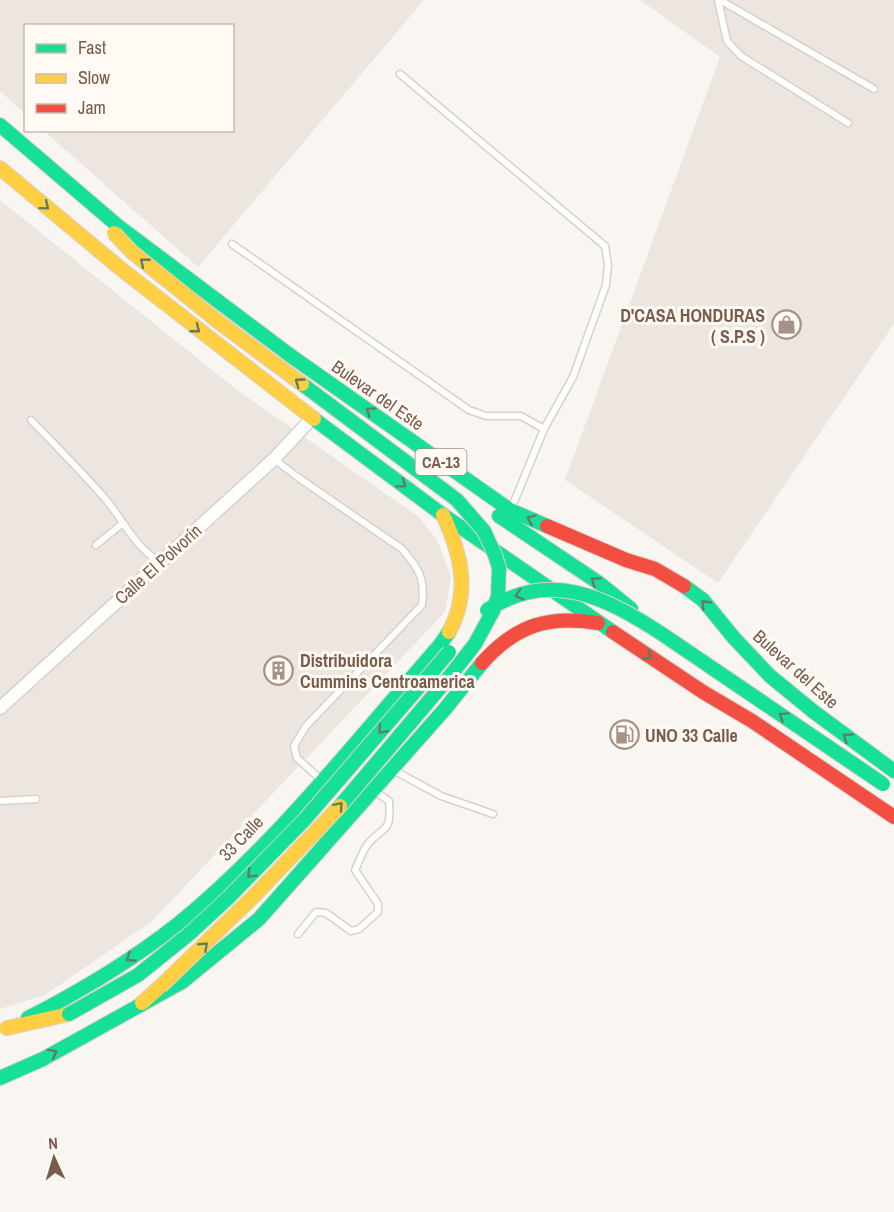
<svg xmlns="http://www.w3.org/2000/svg" width="894" height="1212" font-family="'Archivo Narrow',sans-serif">
	<rect width="100%" height="100%" fill="#f9f5f0"/>
	<g fill="#ede5e0">
		<polygon points="0,0 424,0 198,267 44,131 232,130 232,26 26,26 25,114 0,91"/>
		<polygon points="640,0 894,0 894,324 718,583 565,480 720,57"/>
		<polygon points="0,200 237,390 419,517 437,540 451,576 445,612 151,922 45,995 0,1009"/>
	</g>
	<g fill="none" stroke-linecap="round" stroke-linejoin="round">
		<defs>
			<g id="lane">
				<polyline points="718,0 727,41 741,56 848,123"/>
				<polyline points="720,0 874,89"/>
				<polyline points="400,74 605,246 608,265 606,285 573,377 544,429 512,507"/>
				<polyline points="232,244 469,410 486,416 521,416 544,429"/>
				<path d="M31,420c24,25 48,49 71,75 21,23 30,50 58,67"/>
				<path d="M274,459l22,17 106,73c18,21 23,29 20,56l-116,121 -12,20 3,12 22,20"/>
				<polyline points="96,545 122,524"/>
				<polyline points="395,771 441,796 493,814"/>
				<polyline points="0,801 36,799"/>
				<path d="M298,934l18,-22 10,1 25,18 8,-2 19,-17v-8l-23,-34c4,-8 7,-18 12,-25 16,-20 25,-10 22,-44l-13,-9"/>
			</g>
			<polyline id="street" points="0,708 274,459 313,417"/>
			<g id="fast">
				<polyline points="0,125 118,226 291,356 510,510 547,526"/>
				<polyline points="314,419 443,515 613,632"/>
				<polyline points="499,516 599,583 631,609"/>
				<polyline points="684,586 703,600 734,638 770,676 814,712 894,771"/>
				<path d="M28,1018c53,-27 103,-57 150,-94 98,-80 178,-183 261,-278l10,-14"/>
				<polyline points="0,1078 43,1059 182,982 259,919 445,709 482,663"/>
			</g>
			<g id="slow">
				<polyline points="0,168 121,269 314,419"/>
				<path d="M443,515c18,39 28,77 6,117"/>
				<polyline points="142,1003 161,986"/>
				<polyline points="7,1028 69,1014"/>
			</g>
			<g id="jam">
				<polyline points="547,526 626,560 655,569 684,586"/>
				<polyline points="613,632 703,692 752,721 894,817"/>
				<path d="M482,663c34,-38 66,-48 116,-40"/>
			</g>
		</defs>
		<use href="#lane" stroke="#d7d1cb" stroke-width="9"/>
		<use href="#street" stroke="#d7d1cb" stroke-width="15"/>
		<use href="#fast" stroke="#dad1cc" stroke-width="16"/>
		<use href="#slow" stroke="#dad1cc" stroke-width="16"/>
		<use href="#jam" stroke="#dad1cc" stroke-width="16"/>
		<use href="#lane" stroke="#fefefd" stroke-width="6"/>
		<use href="#street" stroke="#fefefd" stroke-width="12"/>
		<use href="#fast" stroke="#16e098" stroke-width="14"/>
		<use href="#slow" stroke="#ffcf43" stroke-width="14"/>
		<use href="#jam" stroke="#f24e42" stroke-width="14"/>
		<defs>
			<g id="fast-bridge">
				<polyline points="302,384 457,500 484,531 495,555 499,568 498,596 493,611 475,644 450,676 340,806"/>
				<path d="M487,610c64,-41 118,-13 175,24l221,150"/>
				<polyline points="69,1014 138,975 189,934 229,897 306,818 449,652"/>
			</g>
			<g id="slow-bridge">
				<polyline points="114,233 132,252 220,323 302,384"/>
				<polyline points="161,986 253,897 340,806"/>
			</g>
		</defs>
		<use href="#fast-bridge" stroke="#dad1cc" stroke-width="16" stroke-linecap="butt"/>
		<use href="#slow-bridge" stroke="#dad1cc" stroke-width="16" stroke-linecap="butt"/>
		<use href="#fast-bridge" stroke="#16e098" stroke-width="14"/>
		<use href="#slow-bridge" stroke="#ffcf43" stroke-width="14"/>
	</g>
	<defs><path id="oneway-chevron" d="M-2-3.5L2.5 0L-2 3.5" fill="none" stroke-width="1.6" stroke-linecap="round" stroke-linejoin="round" transform="scale(1.5)"/></defs>
	<g stroke="#617d60">
		<use href="#oneway-chevron" transform="translate(45 206) rotate(40)"/>
		<use href="#oneway-chevron" transform="translate(144 262) rotate(-141)"/>
		<use href="#oneway-chevron" transform="translate(196 329) rotate(38)"/>
		<use href="#oneway-chevron" transform="translate(299 382) rotate(-144)"/>
		<use href="#oneway-chevron" transform="translate(370 411) rotate(-145)"/>
		<use href="#oneway-chevron" transform="translate(402 484) rotate(37)"/>
		<use href="#oneway-chevron" transform="translate(531 519) rotate(-157)"/>
		<use href="#oneway-chevron" transform="translate(595 581) rotate(-145)"/>
		<use href="#oneway-chevron" transform="translate(519 595) rotate(163)"/>
		<use href="#oneway-chevron" transform="translate(705 604) rotate(-134)"/>
		<use href="#oneway-chevron" transform="translate(648 656) rotate(33)"/>
		<use href="#oneway-chevron" transform="translate(783 716) rotate(-146)"/>
		<use href="#oneway-chevron" transform="translate(382 730) rotate(131)"/>
		<use href="#oneway-chevron" transform="translate(847 737) rotate(-143)"/>
		<use href="#oneway-chevron" transform="translate(339 806) rotate(-49)"/>
		<use href="#oneway-chevron" transform="translate(251 874) rotate(135)"/>
		<use href="#oneway-chevron" transform="translate(204 946) rotate(-43)"/>
		<use href="#oneway-chevron" transform="translate(130 958) rotate(147)"/>
		<use href="#oneway-chevron" transform="translate(53 1053) rotate(-29)"/>
	</g>
	<defs>
		<symbol id="shop-ring" viewBox="-11 -11 22 22"><circle r="9.5" fill="#fffaf3" stroke="#a69286" stroke-width="1.5"/><path d="M-5-2.5h2.3a2.7 3.5 0 0 1 5.4 0H5L5.5 6h-11ZM-1.5-2.5h3a1.5 2.3 0 0 0-3 0Z" fill="#a69286"/></symbol>
		<symbol id="building-ring" viewBox="-11 -11 22 22"><circle r="9.5" fill="#fffaf3" stroke="#a69286" stroke-width="1.5"/><path d="M-4-6H4V6H1V3H-1V6H-4ZM-2.5-4.3h1.7v1.8h-1.7ZM.8-4.3h1.7v1.8H.8ZM-2.5-1h1.7V.8h-1.7ZM.8-1h1.7V.8H.8Z" fill="#a69286"/></symbol>
		<symbol id="fuel-ring" viewBox="-11 -11 22 22"><circle r="9.5" fill="#fffaf3" stroke="#a69286" stroke-width="1.5"/><path d="M-5.5-6h7V0h2V4h1.3V-2.5L3-4.5l.8-.8L6-3V5H2.5V1h-1V6h-7ZM-4.2-4.7v3.2H.2V-4.7Z" fill="#a69286"/></symbol>
	</defs>
	<g fill-rule="evenodd">
		<use href="#shop-ring" x="770" y="308" width="33" height="33"/>
		<use href="#building-ring" x="262" y="654" width="33" height="33"/>
		<use href="#fuel-ring" x="608" y="718" width="33" height="33"/>
	</g>
	<g text-anchor="middle" dominant-baseline="central" stroke-width="6" stroke-linejoin="round" paint-order="stroke">
		<rect fill="#fffaf3" stroke="#a28b7f" stroke-width="1.5" x="415.5" y="449" width="51" height="26" rx="4.5"/>
		<g font-size="16" font-weight="bold" fill="#7a5c4d">
			<text x="441" y="462">CA-13</text>
		</g>
		<g font-size="18" font-weight="bold" fill="#7a5c4d" stroke="#fffaf3" text-anchor="start">
			<text x="765" y="315" text-anchor="end">D'CASA HONDURAS<tspan x="765" dy="21">( S.P.S )</tspan></text>
			<text x="300" y="660">Distribuidora<tspan x="300" dy="21">Cummins Centroamerica</tspan></text>
			<text x="645" y="735">UNO 33 Calle</text>
		</g>
		<g font-size="18" fill="#7a5c4d" stroke="#fffaf3">
			<text transform="translate(378 395) rotate(35)">Bulevar del Este</text>
			<text transform="translate(158 564) rotate(-42)">Calle El Polvorín</text>
			<text transform="translate(796 669) rotate(42)">Bulevar del Este</text>
			<text transform="translate(241 838) rotate(-46)">33 Calle</text>
		</g>
	</g>
	<rect x="24" y="24" width="210" height="108" fill="#fffaf3" stroke="#cabbb1" stroke-width="1.5"/>
	<rect x="36" y="44" width="30" height="9" fill="#16e098" stroke="#cabbb1" stroke-width="1.5"/>
	<text x="78" y="54" font-size="18" fill="#7a5c4d">Fast</text>
	<rect x="36" y="74" width="30" height="9" fill="#ffcf43" stroke="#cabbb1" stroke-width="1.5"/>
	<text x="78" y="84" font-size="18" fill="#7a5c4d">Slow</text>
	<rect x="36" y="104" width="30" height="9" fill="#f24e42" stroke="#cabbb1" stroke-width="1.5"/>
	<text x="78" y="114" font-size="18" fill="#7a5c4d">Jam</text>
	<g transform="translate(54 1158) rotate(356)" stroke="#fffaf3" stroke-width="4.5" paint-order="stroke">
	<path d="M0-4.5L10 22L0 15L-10 22Z" fill="#7a5c4d"/>
	<text y="-9" font-size="16" font-weight="bold" text-anchor="middle" fill="#7a5c4d">N</text>
	</g>
</svg>
